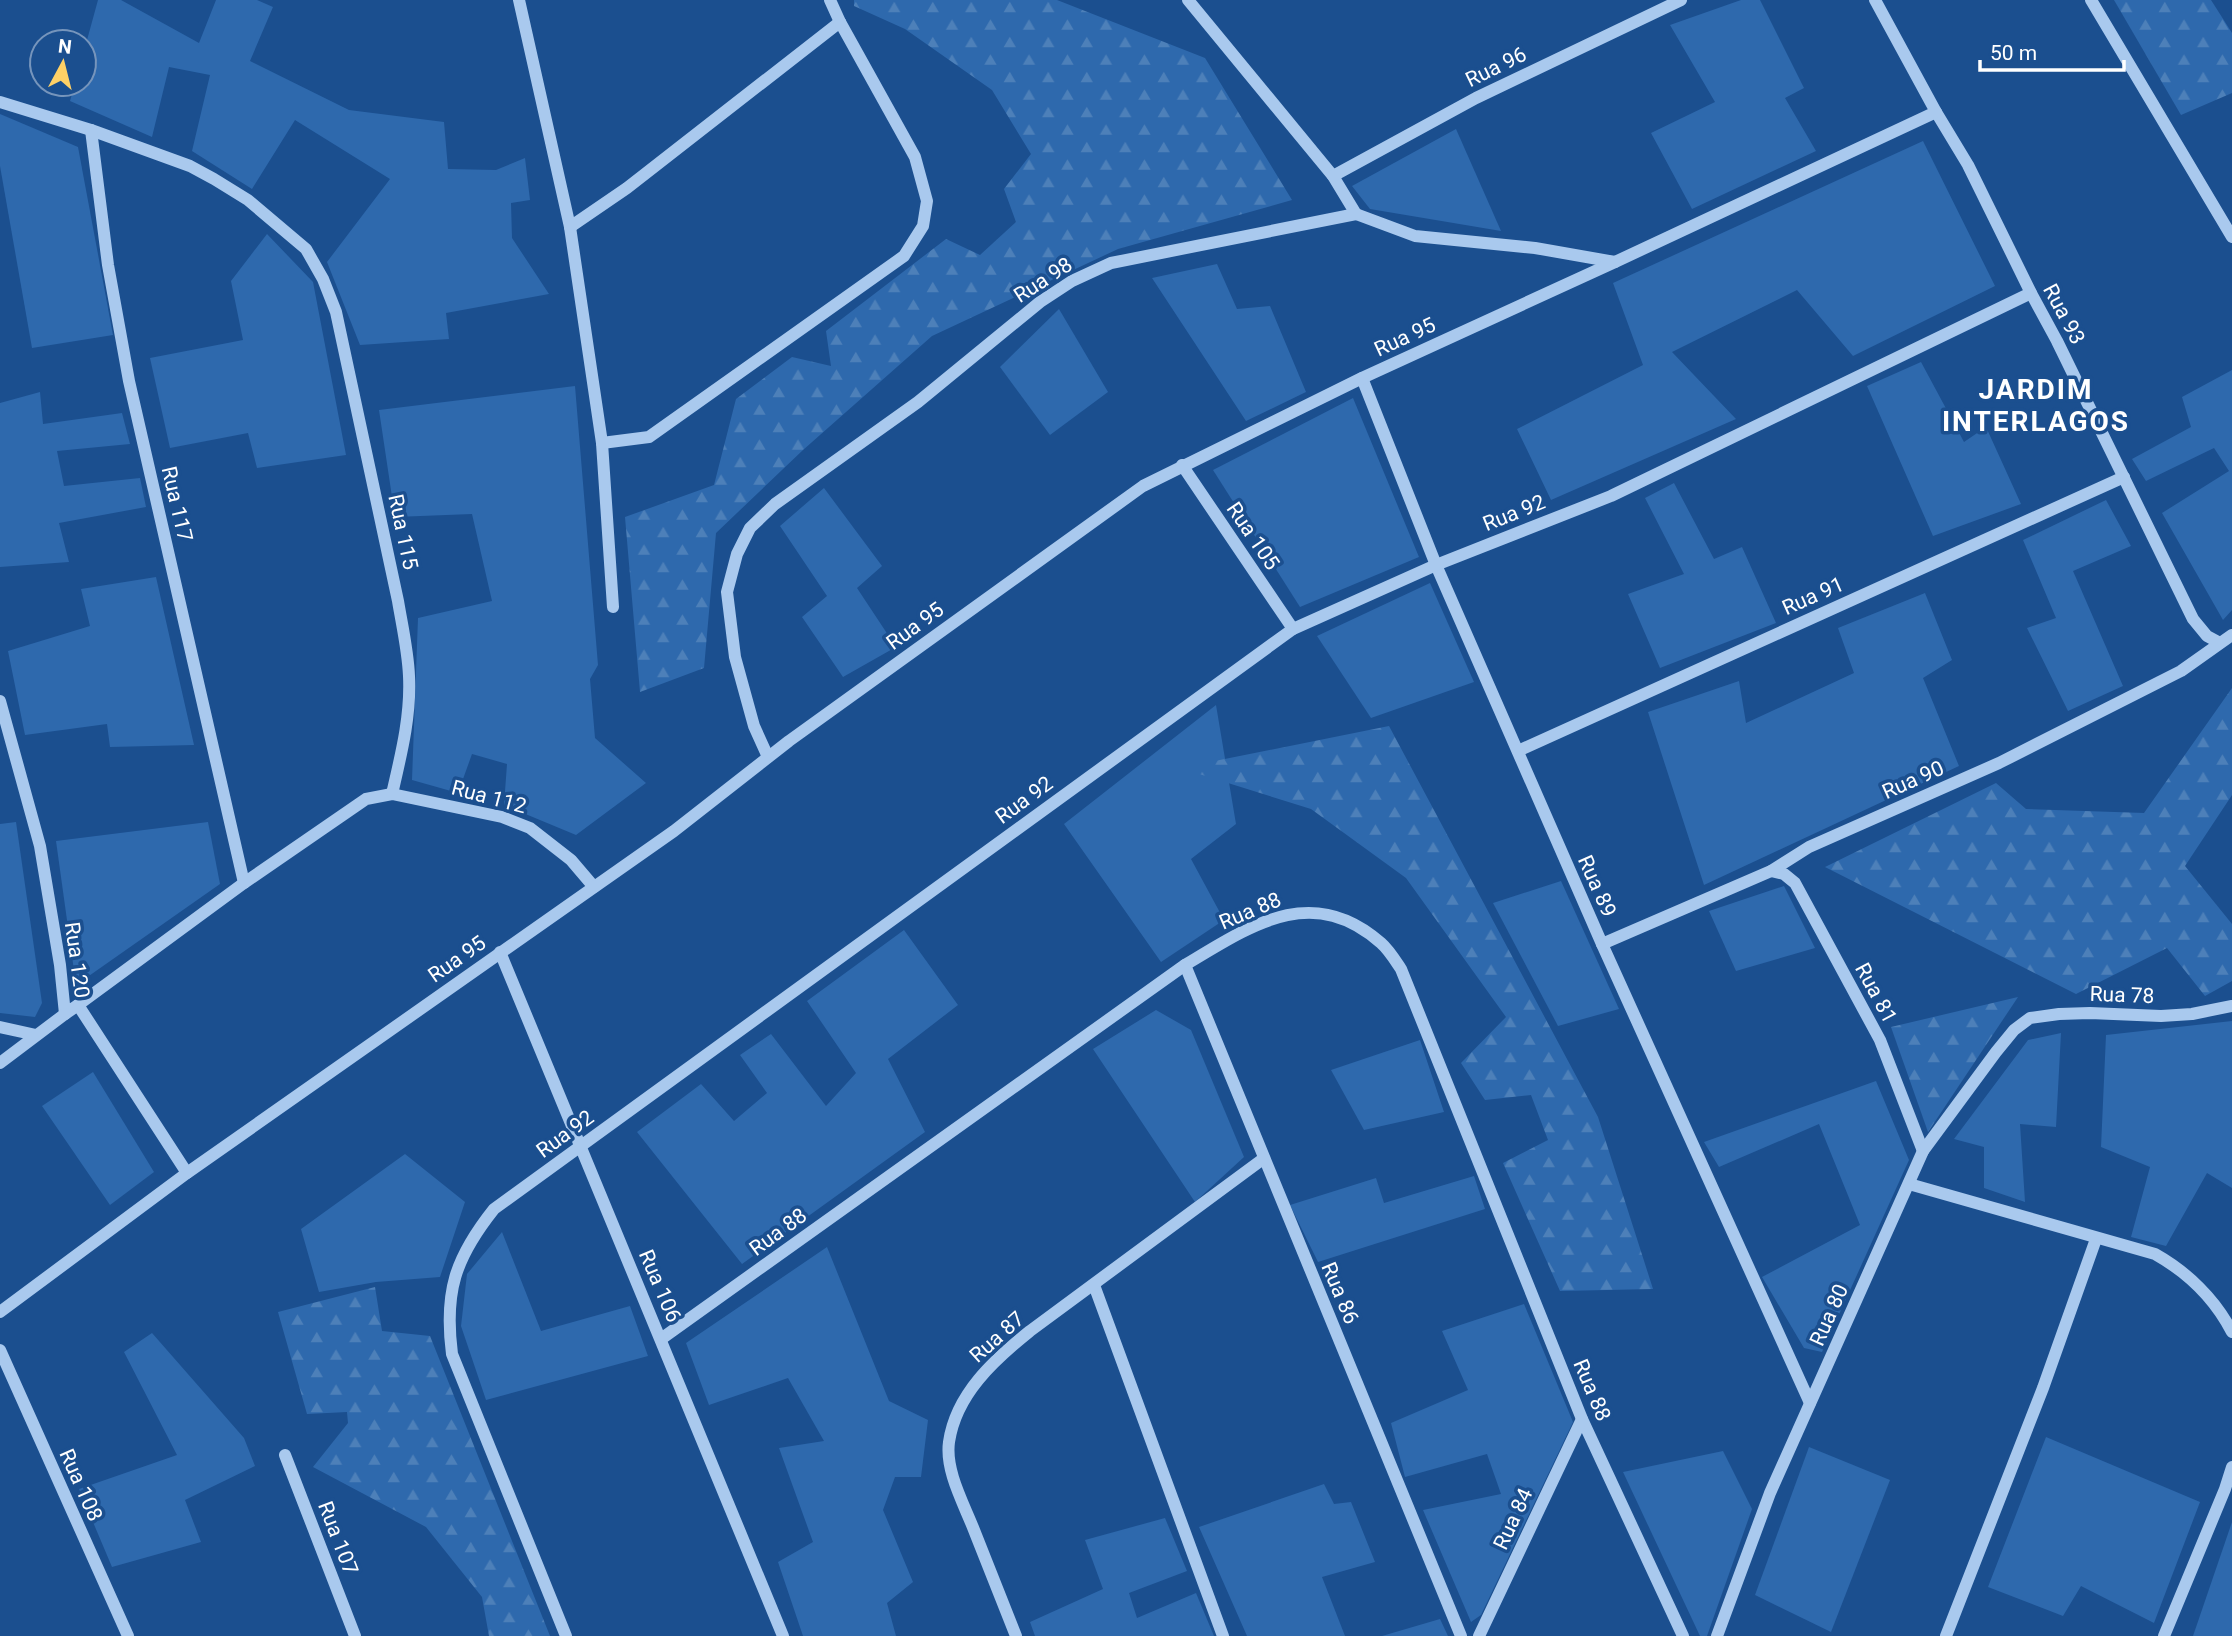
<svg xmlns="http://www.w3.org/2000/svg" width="2232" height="1636" font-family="Roboto,sans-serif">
	<defs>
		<pattern id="forest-firs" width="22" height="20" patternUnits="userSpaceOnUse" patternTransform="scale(1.75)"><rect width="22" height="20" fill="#2e69ad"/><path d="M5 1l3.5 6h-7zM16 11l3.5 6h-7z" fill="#4d80b9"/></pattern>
	</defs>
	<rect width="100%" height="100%" fill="#1b4f8f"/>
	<g fill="#2e69ad">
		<polygon points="98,0 121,0 199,43 216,0 257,0 273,7 250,61 349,110 444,122 448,169 496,170 525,158 530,200 511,203 512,238 549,294 446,313 449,339 360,345 327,262 390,179 295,120 252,189 192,151 210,75 169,67 152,137 70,101 75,84 84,84 84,51"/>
		<polygon points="1741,0 1760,0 1804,88 1785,98 1816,151 1692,209 1651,133 1715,102 1670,25"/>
		<polygon points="0,114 78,147 113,335 32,348 0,166"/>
		<polygon points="1456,129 1501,231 1370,209 1352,186"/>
		<polygon points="1923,141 1995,286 1853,356 1797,290 1672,352 1736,419 1551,500 1517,429 1643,365 1613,283"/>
		<polygon points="267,234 313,282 346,455 257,468 248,433 170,448 150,358 243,340 231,281"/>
		<polygon points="1217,264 1237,309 1270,306 1306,392 1246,421 1152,278"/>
		<polygon points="1059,309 1108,392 1050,435 1000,367"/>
		<polygon points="1921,362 1964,442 1986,427 2021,504 1933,536 1867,386"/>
		<polygon points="2232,370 2232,610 2223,620 2162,513 2229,471 2214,448 2146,481 2132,459 2191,427 2182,397"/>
		<polygon points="575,386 598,665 590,679 595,738 646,783 576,835 504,805 507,764 472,754 458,793 412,780 418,618 492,601 472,514 395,517 379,410"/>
		<polygon points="40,392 43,424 122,413 130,444 57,451 64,486 140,478 146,507 59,523 69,562 0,567 0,403"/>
		<polygon points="1353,398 1419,557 1300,607 1213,470"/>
		<polygon points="1674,483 1714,559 1742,547 1776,623 1660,668 1628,594 1684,574 1645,498"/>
		<polygon points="824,488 882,566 857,588 896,647 843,677 802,617 827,596 780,526"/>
		<polygon points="2106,500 2131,546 2073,571 2123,686 2068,711 2027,628 2056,618 2023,540"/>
		<polygon points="156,577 194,745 110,747 107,724 25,735 8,651 90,626 81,589"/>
		<polygon points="1430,583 1474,682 1371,718 1317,636"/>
		<polygon points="1925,593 1952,660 1923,678 1959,766 1704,885 1648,712 1739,681 1746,723 1854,673 1838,628"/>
		<polygon points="1216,705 1236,824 1191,859 1224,920 1161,962 1064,824"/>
		<polygon points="16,822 42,1003 35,1017 0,1013 0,824"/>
		<polygon points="208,822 220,884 76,985 56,841"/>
		<polygon points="1561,881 1619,1009 1558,1026 1493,903"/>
		<polygon points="1784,886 1815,948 1736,971 1709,911"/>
		<polygon points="904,930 958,1005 888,1059 925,1132 742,1264 637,1132 701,1084 734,1121 767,1093 740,1055 771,1034 826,1106 856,1073 807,1001"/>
		<polygon points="1156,1010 1191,1030 1244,1157 1195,1202 1093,1049"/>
		<polygon points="2232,1021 2232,1188 2207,1173 2166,1246 2131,1237 2150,1167 2101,1147 2106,1035"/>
		<polygon points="2061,1033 2056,1127 2020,1124 2025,1202 1984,1188 1984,1147 1954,1139 2028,1040"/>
		<polygon points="1420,1040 1444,1112 1364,1130 1331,1070"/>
		<polygon points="93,1072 154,1172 110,1205 42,1106"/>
		<polygon points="1876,1081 1909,1160 1822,1352 1804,1348 1762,1277 1860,1225 1819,1124 1719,1167 1704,1142"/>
		<polygon points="405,1154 465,1202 440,1277 376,1282 319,1292 301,1229"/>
		<polygon points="1474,1176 1485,1209 1318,1262 1290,1205 1376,1178 1384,1203"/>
		<polygon points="502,1232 541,1331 630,1306 648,1356 486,1400 461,1326 467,1274"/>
		<polygon points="827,1247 889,1401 928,1420 921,1477 895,1477 883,1510 913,1582 887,1603 896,1636 803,1636 778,1562 813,1542 779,1448 824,1441 788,1378 709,1405 686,1343"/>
		<polygon points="1524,1304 1573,1422 1481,1615 1471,1622 1423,1510 1501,1494 1487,1454 1405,1477 1391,1423 1468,1390 1442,1331"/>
		<polygon points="152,1333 244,1438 255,1466 185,1500 201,1542 112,1567 79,1489 177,1455 124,1352"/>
		<polygon points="2046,1437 2200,1502 2154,1623 2081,1586 2063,1616 1988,1587"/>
		<polygon points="1809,1447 1890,1480 1831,1632 1755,1595"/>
		<polygon points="1723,1451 1752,1509 1707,1636 1700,1636 1623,1472"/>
		<polygon points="1324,1484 1334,1504 1351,1502 1375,1562 1322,1577 1345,1636 1247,1636 1199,1527"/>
		<polygon points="1165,1518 1187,1571 1129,1593 1137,1618 1196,1593 1214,1636 1035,1636 1030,1622 1103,1589 1085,1540"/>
		<polygon points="2232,1522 2232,1636 2193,1636"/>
		<polygon points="1440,1619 1448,1636 1382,1636"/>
	</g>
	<g fill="url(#forest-firs)">
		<polygon points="854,0 1057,0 1205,58 1292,200 1118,249 932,336 803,450 716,533 704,668 640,692 625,517 714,485 736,399 792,357 831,366 826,331 946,239 980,255 1016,222 1004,189 1031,154 992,90 905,29 854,6"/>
		<polygon points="2114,0 2211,0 2232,33 2232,93 2181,115"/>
		<polygon points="2232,688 2232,795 2185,866 2232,924 2232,981 2205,996 2167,948 2076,994 1825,867 1996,783 2026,809 2144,813"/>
		<polygon points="1389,726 1598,1117 1653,1289 1560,1291 1503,1163 1548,1140 1531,1095 1485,1100 1461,1063 1506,1017 1406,878 1311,809 1180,768"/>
		<polygon points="2018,997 1928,1132 1891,1027"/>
		<polygon points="375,1287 382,1331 430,1336 550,1636 489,1636 482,1597 426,1527 313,1467 348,1423 347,1412 307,1414 278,1312"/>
	</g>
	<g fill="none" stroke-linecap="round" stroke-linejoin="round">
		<g stroke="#a9c9ee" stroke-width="12">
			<polyline points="519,0 570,227 602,443 613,607"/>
			<polyline points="1188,0 1333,176 1356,214"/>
			<polyline points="1875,0 1936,112 1968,165 2031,293 2057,341 2193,619 2207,636 2220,643"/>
			<polyline points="2091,0 2232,237"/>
			<path d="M0,102l91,28 99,36 24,13 34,21 58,49 17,30 13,33 62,289c4,24 10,50 11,75 2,40 -8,79 -17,118"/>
			<polyline points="91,130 108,265 129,381 244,883"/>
			<polyline points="1333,176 1476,98 1681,0"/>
			<polyline points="1356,214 1415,236 1535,248 1615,262"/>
			<polyline points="570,227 627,188 840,22"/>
			<polyline points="1362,378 1436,565 1602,944 1810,1403"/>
			<polyline points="602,443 649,437 904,256 923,226 927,201 915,157 840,22 830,0"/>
			<polyline points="1182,465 1293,629"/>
			<polyline points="0,701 40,846 60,965 65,1014 78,1005 187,1173"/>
			<polyline points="1518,751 2124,477"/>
			<polyline points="768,757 754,726 735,657 727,592 737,554 750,528 775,504 918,402 1040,302 1072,281 1111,263 1356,214"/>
			<polyline points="1771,871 1784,874 1795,883 1880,1040 1923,1151"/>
			<polyline points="1602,944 1771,871 1809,847 1999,763 2181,671 2232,635"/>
			<polyline points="500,952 783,1636"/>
			<polyline points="1185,965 1461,1636"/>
			<polyline points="78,1005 244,883 366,799 392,794 502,817 530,828 571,860 594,887"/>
			<polyline points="0,1027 36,1035"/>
			<polyline points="0,1063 65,1014"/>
			<path d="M1909,1184l246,70c32,18 60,45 77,78"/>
			<polyline points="1094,1285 1223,1636"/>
			<polyline points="0,1312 187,1173 674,831 789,741 1143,486 1362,378 1615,262 1936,112"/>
			<path d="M661,1339l524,-374c65,-39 127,-83 196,-22 8,7 14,17 20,26l181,450 101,217"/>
			<polyline points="0,1350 128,1636"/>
			<polyline points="285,1455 355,1636"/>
			<path d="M566,1636l-114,-282c-8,-62 3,-96 42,-145l799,-580 143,-64 175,-69 420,-203"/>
			<path d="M1016,1636c-14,-35 -28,-70 -42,-106 -10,-26 -29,-59 -25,-88 7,-48 45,-82 81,-111l233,-172"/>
			<polyline points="1479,1636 1582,1419"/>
			<polyline points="1717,1636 1770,1493 1923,1151 1996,1052 2014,1030 2030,1018 2059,1014 2090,1013 2161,1016 2192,1014 2232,1006"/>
			<polyline points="1946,1636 2043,1388 2096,1239"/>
			<polyline points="2164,1636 2225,1489 2232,1467"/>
		</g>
	</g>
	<g text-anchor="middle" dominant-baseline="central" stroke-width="7" stroke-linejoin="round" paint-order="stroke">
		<g font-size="21" fill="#fff" stroke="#1b4f8f">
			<text transform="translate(1496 67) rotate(-26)">Rua 96</text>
			<text transform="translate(1043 280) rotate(-33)">Rua 98</text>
			<text transform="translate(2064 314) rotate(62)">Rua 93</text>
			<text transform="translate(1405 337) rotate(-25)">Rua 95</text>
			<text transform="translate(177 504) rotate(77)">Rua 117</text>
			<text transform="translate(1514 513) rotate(-22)">Rua 92</text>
			<text transform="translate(403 532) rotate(78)">Rua 115</text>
			<text transform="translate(1253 536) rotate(56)">Rua 105</text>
			<text transform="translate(1813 596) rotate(-24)">Rua 91</text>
			<text transform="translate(915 626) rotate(-36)">Rua 95</text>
			<text transform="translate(1913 780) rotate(-24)">Rua 90</text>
			<text transform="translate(489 797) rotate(15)">Rua 112</text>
			<text transform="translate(1024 800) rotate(-36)">Rua 92</text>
			<text transform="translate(1597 886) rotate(66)">Rua 89</text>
			<text transform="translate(1250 911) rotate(-23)">Rua 88</text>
			<text transform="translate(457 959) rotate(-35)">Rua 95</text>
			<text transform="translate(77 960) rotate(82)">Rua 120</text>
			<text transform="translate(1876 993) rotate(62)">Rua 81</text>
			<text transform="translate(2122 995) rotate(2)">Rua 78</text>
			<text transform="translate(565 1134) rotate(-36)">Rua 92</text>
			<text transform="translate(778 1232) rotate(-36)">Rua 88</text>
			<text transform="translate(660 1286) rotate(67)">Rua 106</text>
			<text transform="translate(1340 1293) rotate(67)">Rua 86</text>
			<text transform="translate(1829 1315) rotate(-66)">Rua 80</text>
			<text transform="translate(997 1337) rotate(-42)">Rua 87</text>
			<text transform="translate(1592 1390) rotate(67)">Rua 88</text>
			<text transform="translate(81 1485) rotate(66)">Rua 108</text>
			<text transform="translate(1513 1519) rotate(-65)">Rua 84</text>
			<text transform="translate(338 1538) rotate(69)">Rua 107</text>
		</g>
		<g font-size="28" font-weight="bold" letter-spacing="2" fill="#fff" stroke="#1b4f8f">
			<text x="2036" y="389">JARDIM<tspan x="2036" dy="32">INTERLAGOS</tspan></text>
		</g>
	</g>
	<g transform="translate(63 63) rotate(7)"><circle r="33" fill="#1b4f8f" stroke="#7695bc" stroke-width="2"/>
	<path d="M0-5L12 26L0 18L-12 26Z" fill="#ffd166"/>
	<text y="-10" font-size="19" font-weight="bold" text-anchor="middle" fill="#ffffff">N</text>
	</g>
	<path d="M1980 60v10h144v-10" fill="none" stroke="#ffffff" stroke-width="3.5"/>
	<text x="1990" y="60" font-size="21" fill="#ffffff" stroke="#1b4f8f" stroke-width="5" paint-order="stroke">50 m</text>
</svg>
